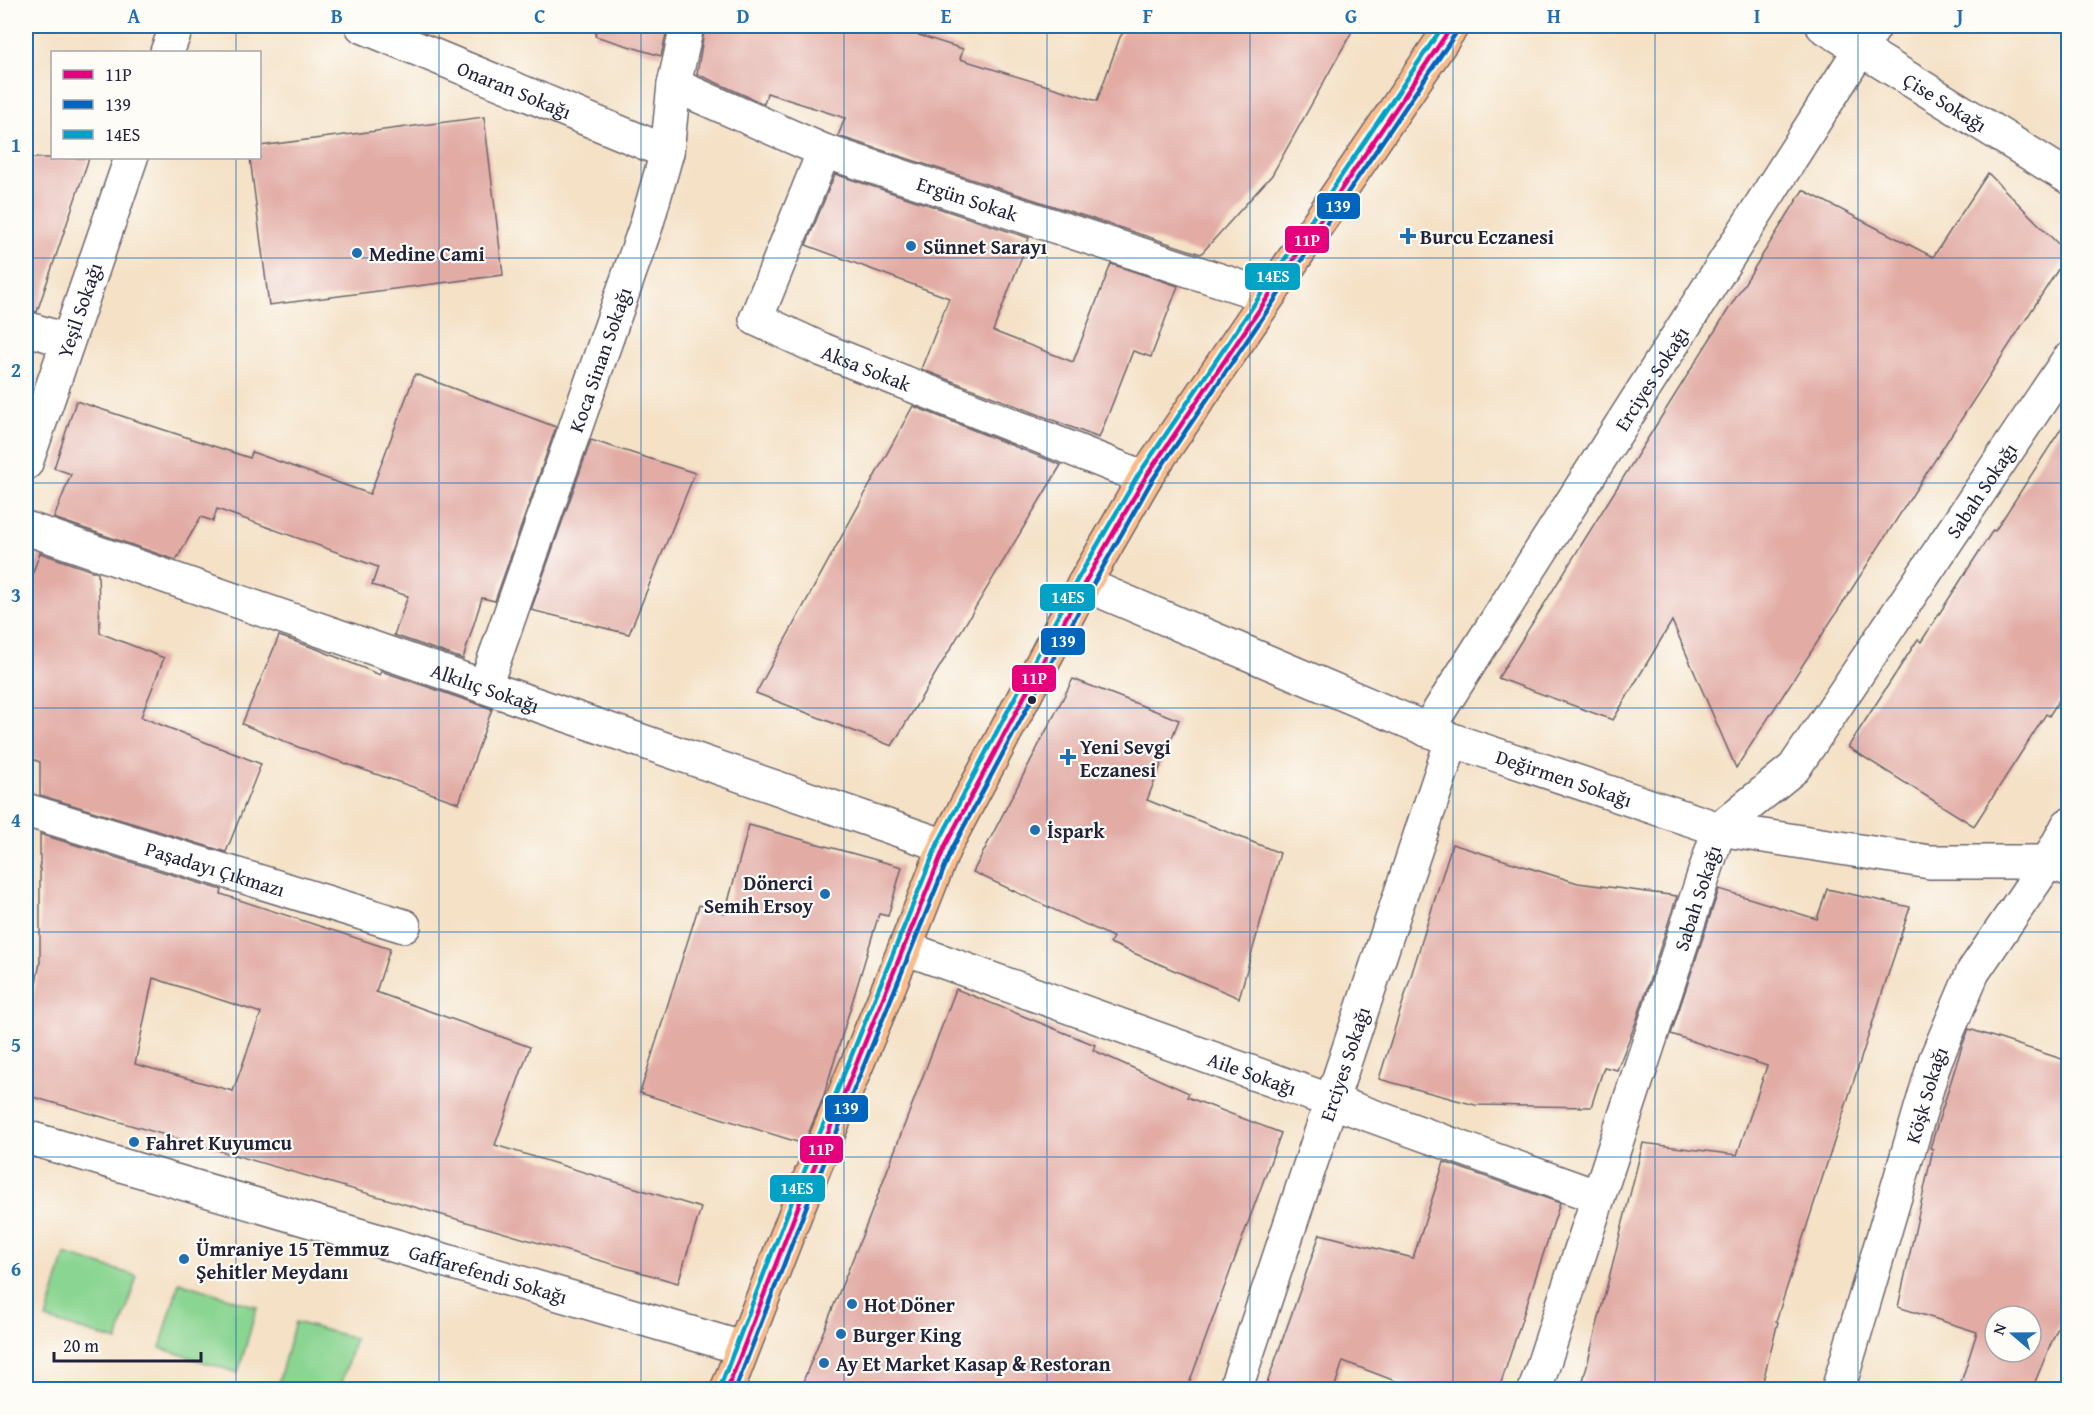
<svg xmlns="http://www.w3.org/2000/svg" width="2094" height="1415" font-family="'Gentium Book Plus',serif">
	<rect width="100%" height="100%" fill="#fdfcf7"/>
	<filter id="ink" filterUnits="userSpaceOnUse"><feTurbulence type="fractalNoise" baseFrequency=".0167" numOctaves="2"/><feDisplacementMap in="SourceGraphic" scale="12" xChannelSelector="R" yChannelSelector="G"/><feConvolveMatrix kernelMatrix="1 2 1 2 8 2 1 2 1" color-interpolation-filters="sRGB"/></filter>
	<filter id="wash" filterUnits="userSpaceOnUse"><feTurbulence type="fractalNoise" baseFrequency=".008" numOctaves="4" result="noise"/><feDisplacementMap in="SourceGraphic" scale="24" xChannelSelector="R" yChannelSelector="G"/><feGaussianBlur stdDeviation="1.35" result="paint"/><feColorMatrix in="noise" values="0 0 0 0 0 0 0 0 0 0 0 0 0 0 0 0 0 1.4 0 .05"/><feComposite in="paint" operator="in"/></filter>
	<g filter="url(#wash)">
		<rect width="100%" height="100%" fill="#f4e1c6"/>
		<g fill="#8bd592" stroke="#567c66" stroke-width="1.5">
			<polygon points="65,1254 137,1276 117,1341 46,1319"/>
			<polygon points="179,1282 257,1307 238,1373 160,1348"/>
			<polygon points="295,1322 355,1338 340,1389 286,1390 277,1387"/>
		</g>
		<g id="blocks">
			<g fill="#e2aca5" fill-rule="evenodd">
				<polygon points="597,26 668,26 661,56 595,36"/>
				<polygon points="705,26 890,26 963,49 960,59 1097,101 1120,37 1128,26 1355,26 1272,175 1201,254 838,136 845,118 767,93 764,104 697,74"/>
				<polygon points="484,117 503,275 269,305 250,158 260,158 260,146"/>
				<polygon points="26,158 89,158 37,312 26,310"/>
				<polygon points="1988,173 2068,254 1736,768 1672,621 1613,720 1498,678 1803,190 1933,257"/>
				<polygon points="835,174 1029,238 993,331 1073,362 1111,264 1178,286 1151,357 1133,351 1099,438 921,369 949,298 806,245"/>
				<polygon points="415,374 556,427 495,601 482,598 463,659 394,635 408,596 372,585 378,567 217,509 213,521 201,517 176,560 54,518 71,474 54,468 76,401 250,458 252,452 370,494"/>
				<polygon points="913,406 1061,465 892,746 756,693"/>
				<polygon points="2068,418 2068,686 2049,716 2046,714 1974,826 1848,747 1918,639 1921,642 1993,530 1995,531"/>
				<polygon points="591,440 695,473 629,634 531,610"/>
				<polygon points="40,553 98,573 100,633 164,658 141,717 261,764 226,852 40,795 40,762 26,757 26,591"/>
				<polygon points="279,636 317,649 380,675 381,671 492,709 459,803 298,747 242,724"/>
				<polygon points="1073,679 1179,720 1147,800 1280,853 1239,998 1110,943 1113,937 973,872"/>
				<polygon points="749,825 902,867 888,916 879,914 823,1098 804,1144 640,1093 699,905 725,913"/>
				<path d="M40,834l182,56 -1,4 169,55 -14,43 154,55 -35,98 206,63 -23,75 -652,-188v-63l14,-69zM153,978l108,35 -28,78 -98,-27z"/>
				<polygon points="1452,844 1578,883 1677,896 1636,1022 1617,1070 1604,1067 1591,1107 1475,1105 1379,1079"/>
				<polygon points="1719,889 1817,919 1827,889 1910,907 1776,1321 1778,1322 1761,1389 1581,1389 1643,1143 1737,1155 1767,1066 1671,1034"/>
				<polygon points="956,989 1095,1045 1093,1050 1189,1093 1187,1097 1281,1133 1187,1389 800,1389 868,1221"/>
				<path d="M1969,1029l99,32v242l-36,86h-73l18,-57 -79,-25 35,-158 -3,-1 32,-102zM1995,1316h36v36h-36z"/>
				<polygon points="1444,1162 1560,1203 1499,1389 1416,1389 1343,1361 1334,1389 1265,1389 1320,1234 1413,1258"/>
			</g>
		</g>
	</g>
	<g filter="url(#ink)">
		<use href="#blocks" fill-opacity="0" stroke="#6c656c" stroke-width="1.5"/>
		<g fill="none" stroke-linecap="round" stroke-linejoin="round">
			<defs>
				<g id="street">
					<path id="s1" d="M362,26l305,126"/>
					<path id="s2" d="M1823,26l245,151"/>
					<polyline points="167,52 177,26"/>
					<path id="s3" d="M674,85l150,66 444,145"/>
					<path id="s4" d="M824,151l-68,168 67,31 322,128"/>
					<polyline points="26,328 67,341"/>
					<path id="s5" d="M26,463l105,-305"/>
					<path id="s6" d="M26,528l919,318"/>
					<path id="s7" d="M1084,584l368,156 267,89 211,33h118l20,7"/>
					<path id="s8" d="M485,686l161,-460 21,-74 7,-67 13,-59"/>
					<path id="s9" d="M1427,730l448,-704"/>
					<path id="s10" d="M26,810l378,116"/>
					<path id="s11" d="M905,948l693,249"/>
					<path id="s12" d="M26,1137l716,211"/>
					<path id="s13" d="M1235,1390l217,-650"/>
					<path id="s14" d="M1535,1390l184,-561 75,-61 274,-408"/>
					<path id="s15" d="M1838,1390l97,-329 38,-89 75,-110 20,-37"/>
				</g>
				<polyline id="primary" points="727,1390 798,1207 905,948 945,846 1084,584 1145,478 1452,26"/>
			</defs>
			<use href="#street" stroke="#6c656c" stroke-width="36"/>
			<use href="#primary" stroke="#6c656c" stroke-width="36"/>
			<use href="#street" stroke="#fff" stroke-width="33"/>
			<use href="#primary" stroke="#f9bc8a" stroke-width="33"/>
			<defs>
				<polyline id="bus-1" points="727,1390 798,1207 945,846 1084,584 1145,478 1452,26"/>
				<polyline id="bus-2" points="735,1390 805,1210 952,849 1091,588 1151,482 1458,30"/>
				<polyline id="bus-3" points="720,1387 791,1204 938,843 1077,580 1139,474 1443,26"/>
			</defs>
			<use href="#bus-1" stroke="#fdfcf7" stroke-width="9"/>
			<use href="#bus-2" stroke="#fdfcf7" stroke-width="9"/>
			<use href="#bus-3" stroke="#fdfcf7" stroke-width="9"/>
			<use href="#bus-1" stroke="#e5007d" stroke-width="4.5"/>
			<use href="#bus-2" stroke="#0065bd" stroke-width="4.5"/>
			<use href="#bus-3" stroke="#02a2c7" stroke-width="4.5"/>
		</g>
	</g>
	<path fill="none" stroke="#1f6fb2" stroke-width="1.5" stroke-opacity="0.55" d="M236,26v26M439,26v1364M641,26v1364M844,26v1364M1047,26v1364M1250,26v1364M1453,26v1364M1655,26v1364M1858,26v1364M236,158v1232M26,258h2042M26,483h2042M26,708h2042M26,932h2042M26,1157h2042"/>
	<g fill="#1f6fb2" stroke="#fdfcf7" stroke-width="2">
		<path d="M1405 227h6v6h6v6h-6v6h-6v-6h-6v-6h6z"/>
		<circle cx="911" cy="246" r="6"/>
		<circle cx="357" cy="253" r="6"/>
		<path d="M1065 748h6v6h6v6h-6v6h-6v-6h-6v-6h6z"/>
		<circle cx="1035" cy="830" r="6"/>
		<circle cx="825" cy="894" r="6"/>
		<circle cx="134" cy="1142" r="6"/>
		<circle cx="184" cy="1259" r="6"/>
		<circle cx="852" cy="1304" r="6"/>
		<circle cx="841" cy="1334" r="6"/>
		<circle cx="824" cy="1363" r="6"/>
	</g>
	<circle fill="#22223b" stroke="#fdfcf7" stroke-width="2" cx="1032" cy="700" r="5"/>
	<g text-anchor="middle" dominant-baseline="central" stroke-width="4.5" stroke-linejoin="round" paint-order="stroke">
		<g font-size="20" fill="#22223b" stroke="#fdfcf7">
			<text stroke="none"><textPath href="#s1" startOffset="165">Onaran Sokağı</textPath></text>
			<text stroke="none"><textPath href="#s2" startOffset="144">Çise Sokağı</textPath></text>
			<text stroke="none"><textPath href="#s3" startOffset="315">Ergün Sokak</textPath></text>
			<text stroke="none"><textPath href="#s5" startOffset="162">Yeşil Sokağı</textPath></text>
			<text stroke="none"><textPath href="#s8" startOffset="346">Koca Sinan Sokağı</textPath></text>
			<text stroke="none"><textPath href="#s4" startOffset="302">Aksa Sokak</textPath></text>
			<text stroke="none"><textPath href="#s9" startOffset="417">Erciyes Sokağı</textPath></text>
			<text stroke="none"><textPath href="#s14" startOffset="1022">Sabah Sokağı</textPath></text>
			<text stroke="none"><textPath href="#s6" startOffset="486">Alkılıç Sokağı</textPath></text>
			<text stroke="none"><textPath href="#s7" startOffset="518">Değirmen Sokağı</textPath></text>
			<text stroke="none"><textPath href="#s10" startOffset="198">Paşadayı Çıkmazı</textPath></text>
			<text stroke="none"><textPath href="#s14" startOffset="518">Sabah Sokağı</textPath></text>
			<text stroke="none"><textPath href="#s13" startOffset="344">Erciyes Sokağı</textPath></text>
			<text stroke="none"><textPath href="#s11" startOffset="369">Aile Sokağı</textPath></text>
			<text stroke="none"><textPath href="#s15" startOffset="308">Köşk Sokağı</textPath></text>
			<text stroke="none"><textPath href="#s12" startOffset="482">Gaffarefendi Sokağı</textPath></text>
		</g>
		<g font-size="20" font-weight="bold" fill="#22223b" stroke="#fdfcf7" text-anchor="start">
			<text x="1420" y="236">Burcu Eczanesi</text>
			<text x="923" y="246">Sünnet Sarayı</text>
			<text x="369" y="253">Medine Cami</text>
			<text x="1080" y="746">Yeni Sevgi<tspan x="1080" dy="23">Eczanesi</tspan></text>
			<text x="1047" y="830">İspark</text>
			<text x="813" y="882" text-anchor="end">Dönerci<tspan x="813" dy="23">Semih Ersoy</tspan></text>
			<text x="146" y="1142">Fahret Kuyumcu</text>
			<text x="196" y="1248">Ümraniye 15 Temmuz<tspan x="196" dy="23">Şehitler Meydanı</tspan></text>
			<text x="864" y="1304">Hot Döner</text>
			<text x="853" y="1334">Burger King</text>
			<text x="836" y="1363">Ay Et Market Kasap &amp; Restoran</text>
		</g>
	</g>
	<g stroke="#fdfcf7" stroke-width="2">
		<rect x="1316" y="192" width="45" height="28" rx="6" fill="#0065bd"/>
		<rect x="1284" y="225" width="46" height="29" rx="6" fill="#e5007d"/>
		<rect x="1244" y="262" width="57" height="29" rx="6" fill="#02a2c7"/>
		<rect x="1039" y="583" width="57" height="29" rx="6" fill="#02a2c7"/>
		<rect x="1040" y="627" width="46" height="29" rx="6" fill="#0065bd"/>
		<rect x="1011" y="664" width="46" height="29" rx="6" fill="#e5007d"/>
		<rect x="824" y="1094" width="45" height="29" rx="6" fill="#0065bd"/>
		<rect x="799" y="1135" width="45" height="29" rx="6" fill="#e5007d"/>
		<rect x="769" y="1174" width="57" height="29" rx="6" fill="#02a2c7"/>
	</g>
	<g font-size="16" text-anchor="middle" font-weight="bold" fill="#fff">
		<text x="1338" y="212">139</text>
		<text x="1307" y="246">11P</text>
		<text x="1273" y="282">14ES</text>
		<text x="1068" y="603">14ES</text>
		<text x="1063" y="647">139</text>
		<text x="1034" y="684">11P</text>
		<text x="846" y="1114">139</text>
		<text x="821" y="1155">11P</text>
		<text x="797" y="1194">14ES</text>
	</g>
	<rect width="2094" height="1415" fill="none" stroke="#fdfcf7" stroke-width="66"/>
	<rect x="51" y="51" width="210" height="108" fill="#fdfcf7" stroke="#a5a5ac" stroke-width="1.5"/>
	<rect x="63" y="70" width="30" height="9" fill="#e5007d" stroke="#a5a5ac" stroke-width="1.5"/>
	<text x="105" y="81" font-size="18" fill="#22223b">11P</text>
	<rect x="63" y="100" width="30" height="9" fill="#0065bd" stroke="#a5a5ac" stroke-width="1.5"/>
	<text x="105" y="111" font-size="18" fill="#22223b">139</text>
	<rect x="63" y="130" width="30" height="9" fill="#02a2c7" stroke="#a5a5ac" stroke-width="1.5"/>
	<text x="105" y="141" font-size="18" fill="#22223b">14ES</text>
	<g transform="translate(2013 1334) rotate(290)"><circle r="28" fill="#fdfcf7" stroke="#a5a5ac" stroke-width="1.5"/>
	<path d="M0-4.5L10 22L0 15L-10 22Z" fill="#1f6fb2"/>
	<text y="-9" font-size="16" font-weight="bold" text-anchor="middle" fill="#22223b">N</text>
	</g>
	<path d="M54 1352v9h147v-9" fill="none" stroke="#22223b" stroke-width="3"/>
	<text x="63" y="1352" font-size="18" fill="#22223b" stroke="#fdfcf7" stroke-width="4.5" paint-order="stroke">20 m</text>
	<rect x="33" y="33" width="2028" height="1349" fill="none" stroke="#1f6fb2" stroke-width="2"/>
	<g font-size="20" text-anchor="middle" font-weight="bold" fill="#1f6fb2">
		<text x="134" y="23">A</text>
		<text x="337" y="23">B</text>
		<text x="540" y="23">C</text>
		<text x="743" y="23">D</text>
		<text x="946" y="23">E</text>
		<text x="1148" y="23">F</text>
		<text x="1351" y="23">G</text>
		<text x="1554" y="23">H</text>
		<text x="1757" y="23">I</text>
		<text x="1960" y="23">J</text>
		<text x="16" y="152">1</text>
		<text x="16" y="377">2</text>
		<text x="16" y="602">3</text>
		<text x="16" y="827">4</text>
		<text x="16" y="1052">5</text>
		<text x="16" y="1276">6</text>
	</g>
</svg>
